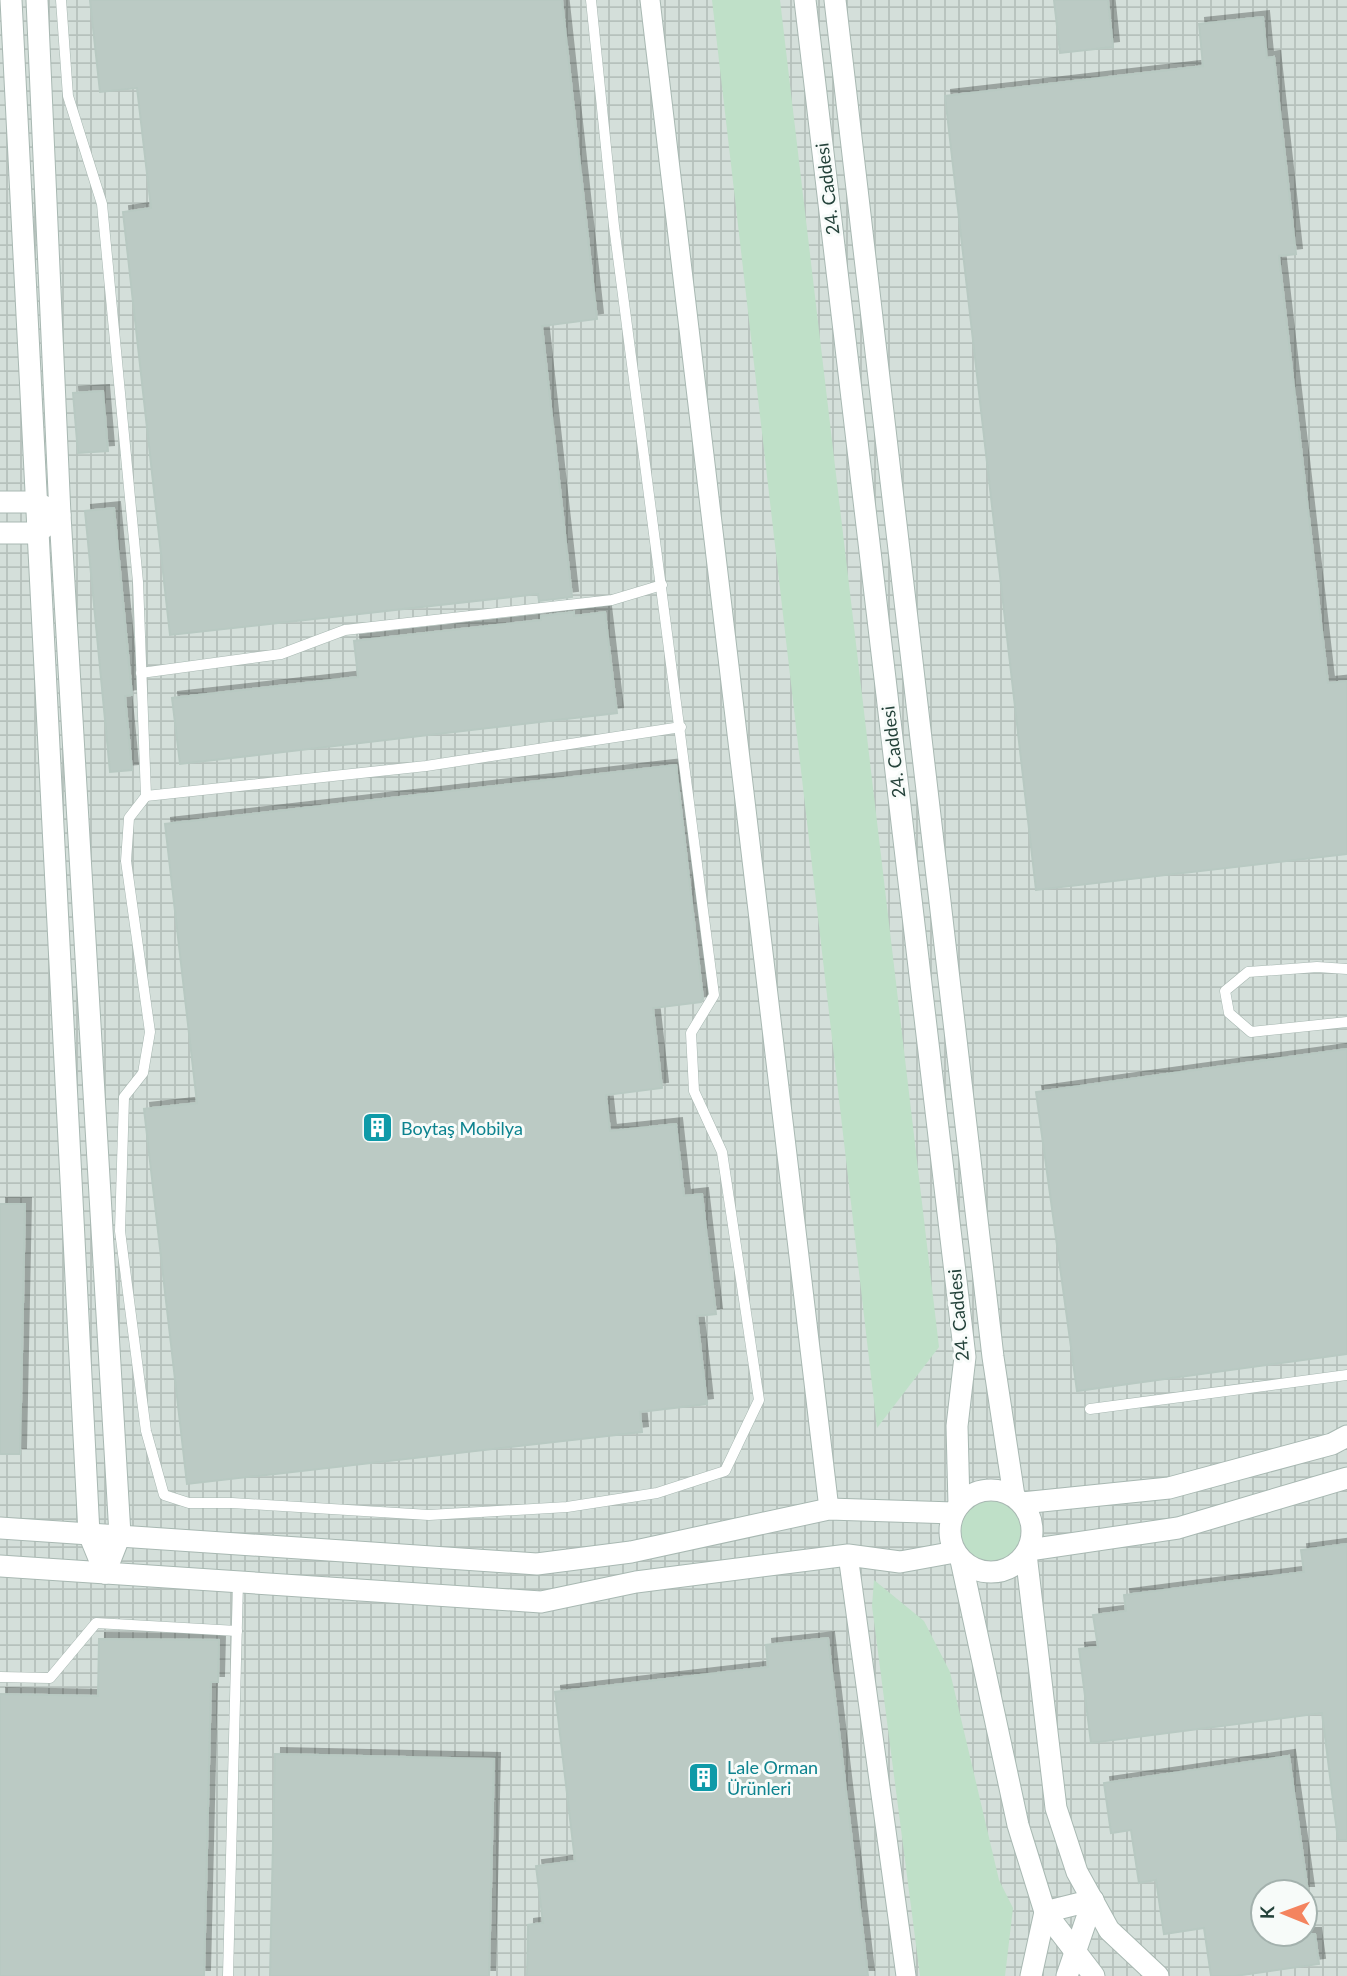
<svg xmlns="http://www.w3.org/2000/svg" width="1347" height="1976" font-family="Lato,sans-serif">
	<defs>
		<pattern id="industrial-grid" width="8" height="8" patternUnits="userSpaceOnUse" patternTransform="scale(1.75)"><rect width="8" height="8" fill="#d4dfda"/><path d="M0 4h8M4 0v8" fill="none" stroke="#b6c1bc"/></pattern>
		<filter id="shadow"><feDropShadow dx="6" dy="-6" stdDeviation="0" flood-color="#0004"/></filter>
	</defs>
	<rect width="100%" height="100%" fill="#e6efeb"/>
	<path fill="url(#industrial-grid)" fill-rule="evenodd" d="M0,0h1347v1976h-1347zM1263,1892h42v42h-42z"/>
	<g fill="#bfe0c8">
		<polygon points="712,0 780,0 939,1347 877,1428"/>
		<circle cx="991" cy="1531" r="30"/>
		<polygon points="874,1580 924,1621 950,1672 999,1880 1013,1908 1005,1976 920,1976 872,1606"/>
	</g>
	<g fill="#bbcac4" stroke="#b8c9c2" stroke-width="2" filter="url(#shadow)">
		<polygon points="90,0 562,0 597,319 542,326 572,597 539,601 538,594 170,635 123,212 151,208 137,88 100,92"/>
		<polygon points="1054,0 1108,0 1113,47 1060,53"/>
		<polygon points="1263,17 1267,58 1274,57 1296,254 1279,256 1328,683 1347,681 1347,854 1036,890 945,96 1203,66 1199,24"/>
		<polygon points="103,391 108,451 78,453 73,393"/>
		<polygon points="114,508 132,695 125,696 132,770 110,772 85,511"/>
		<polygon points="574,612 574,616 605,612 617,713 180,764 172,698 358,677 354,641 541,620 541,616"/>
		<polygon points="676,765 703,999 701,1002 653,1008 662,1088 606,1095 610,1131 676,1124 684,1196 702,1194 716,1314 697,1316 707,1404 640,1412 642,1432 187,1484 144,1109 197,1103 165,824"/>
		<polygon points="1347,1049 1347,1354 1077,1391 1036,1092"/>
		<polygon points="0,1204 25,1204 20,1454 0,1454"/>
		<polygon points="1347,1544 1347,1840 1338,1840 1322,1713 1091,1743 1079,1649 1098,1647 1093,1615 1126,1611 1124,1595 1304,1572 1301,1550"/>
		<polygon points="828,1638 868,1976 527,1976 528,1925 543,1923 536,1866 575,1861 555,1692 768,1667 766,1645"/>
		<polygon points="99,1639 219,1640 218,1682 211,1682 204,1976 0,1976 0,1694 98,1696"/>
		<polygon points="275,1754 494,1759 489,1976 270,1976"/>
		<polygon points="1289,1756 1308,1892 1263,1892 1263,1934 1315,1934 1319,1964 1235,1976 1211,1976 1204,1928 1164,1934 1156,1880 1139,1883 1131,1830 1111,1833 1104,1783"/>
	</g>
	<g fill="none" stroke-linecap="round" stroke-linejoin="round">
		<defs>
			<g id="service">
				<polyline points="61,0 68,96 102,204 138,582 146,796 129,818 126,861 150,1032 143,1073 124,1097 120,1231 146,1431 164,1495 189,1503 232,1503 429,1515 567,1507 657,1493 725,1471 759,1400 722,1152 694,1091 691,1033 714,995 614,226 591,0"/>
				<polyline points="141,673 281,654 345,630 612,600 662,585"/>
				<polyline points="146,796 426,766 681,727"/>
				<polyline points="1347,969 1317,967 1248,972 1225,991 1229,1013 1251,1032 1347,1022"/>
				<polyline points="1090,1409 1347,1375"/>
				<polyline points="0,1677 50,1678 96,1623 237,1631"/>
				<polyline points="228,1976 238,1582"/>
			</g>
			<g id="minor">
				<polyline points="650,0 829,1509"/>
				<polyline points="848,1555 906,1976"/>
			</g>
			<g id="tertiary">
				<polyline points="11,0 89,1534 105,1573"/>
				<polyline points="37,0 60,515 120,1535 105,1573"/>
				<polyline points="805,0 965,1357 957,1426 959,1505"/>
				<polyline points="835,0 993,1357 1014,1496"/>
				<polyline points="0,502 36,502 60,515 37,533 0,533"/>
				<circle cx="991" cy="1531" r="41"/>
				<polyline points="1022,1503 1169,1488 1332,1444 1347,1436"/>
				<polyline points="0,1528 537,1564 631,1552 829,1509 954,1513"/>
				<polyline points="1029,1550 1178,1528 1347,1478"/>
				<polyline points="1026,1554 1056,1808 1077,1872 1109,1930 1158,1976"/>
				<polyline points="961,1560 1018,1825 1045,1912 1094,1976"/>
				<polyline points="0,1566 541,1602 636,1582 848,1555 900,1562 955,1552"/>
				<polyline points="1031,1976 1045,1912 1093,1900"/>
				<polyline points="1067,1976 1093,1900"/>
			</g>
		</defs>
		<use href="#service" stroke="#a8b8b2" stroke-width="11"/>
		<use href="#minor" stroke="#a8b8b2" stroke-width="21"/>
		<use href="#tertiary" stroke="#a8b8b2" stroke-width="23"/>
		<use href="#service" stroke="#fff" stroke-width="10"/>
		<use href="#minor" stroke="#fff" stroke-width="19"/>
		<use href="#tertiary" stroke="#fff" stroke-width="21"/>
	</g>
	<defs>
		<symbol id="building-square" viewBox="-11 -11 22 22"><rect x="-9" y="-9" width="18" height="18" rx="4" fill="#0f9aa8" stroke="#f7fbf9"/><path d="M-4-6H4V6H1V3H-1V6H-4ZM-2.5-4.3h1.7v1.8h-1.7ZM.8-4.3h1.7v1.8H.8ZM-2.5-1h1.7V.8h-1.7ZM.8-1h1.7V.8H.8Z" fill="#fff"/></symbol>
	</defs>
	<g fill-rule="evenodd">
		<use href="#building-square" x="360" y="1110" width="35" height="35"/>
		<use href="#building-square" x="686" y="1760" width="35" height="35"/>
	</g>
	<g text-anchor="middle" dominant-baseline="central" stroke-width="6" stroke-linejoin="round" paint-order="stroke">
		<g font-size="18" fill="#24423a" stroke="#f7fbf9">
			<text transform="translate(827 189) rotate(-97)">24. Caddesi</text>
			<text transform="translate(893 752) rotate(-97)">24. Caddesi</text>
			<text transform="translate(958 1315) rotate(-95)">24. Caddesi</text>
		</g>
		<g font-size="18" fill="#0d838f" stroke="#f7fbf9" text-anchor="start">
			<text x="401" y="1128">Boytaş Mobilya</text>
			<text x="727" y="1767">Lale Orman<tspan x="727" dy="21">Ürünleri</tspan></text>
		</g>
	</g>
	<g transform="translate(1284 1913) rotate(271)"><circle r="33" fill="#f7fbf9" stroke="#a3b1ad" stroke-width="2"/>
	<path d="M0-5L12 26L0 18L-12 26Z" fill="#f4845f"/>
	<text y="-10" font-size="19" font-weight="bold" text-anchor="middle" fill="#24423a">K</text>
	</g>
</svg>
